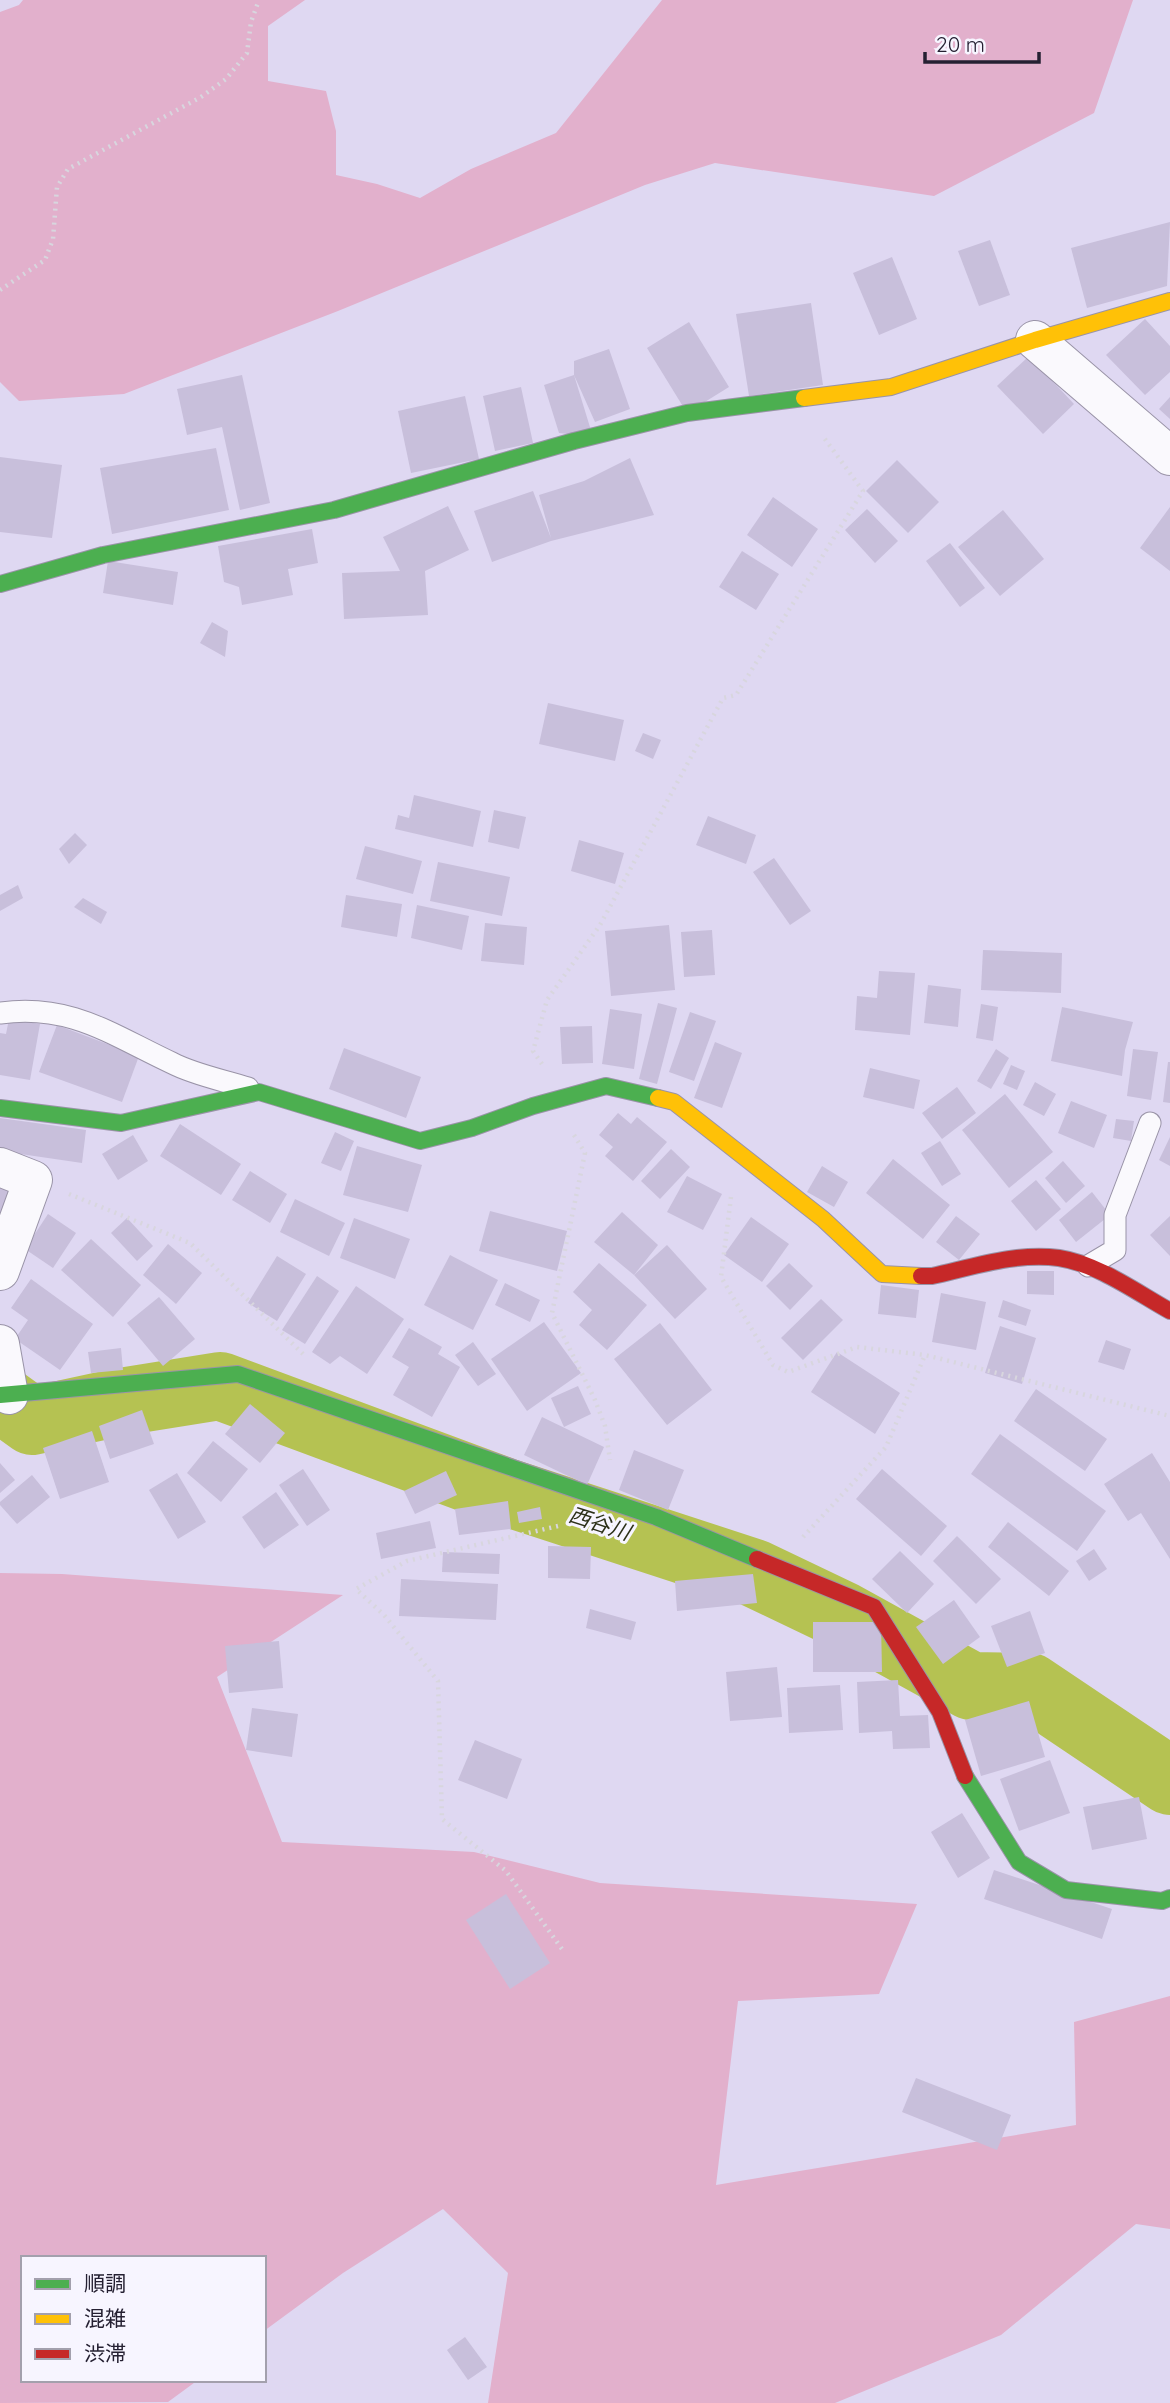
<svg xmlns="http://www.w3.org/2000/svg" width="1170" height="2403" font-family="Quicksand,'Noto Sans JP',sans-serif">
	<rect width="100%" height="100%" fill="#dfd8f2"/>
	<g fill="#e2b0cc">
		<polygon points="23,0 305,0 268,26 268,81 326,91 336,131 336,175 377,184 420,198 471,169 556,133 662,0 1133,0 1094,113 934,196 715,163 645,185 338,311 124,394 19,401 0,382 0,12 19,5"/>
		<polygon points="0,1573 62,1574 343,1595 217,1677 282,1842 474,1852 600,1883 917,1904 879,1994 738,2001 716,2185 1076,2125 1074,2022 1170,1996 1170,2229 1136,2224 1001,2335 835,2403 488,2403 508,2273 443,2209 343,2273 264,2331 264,2258 23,2258 23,2380 198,2380 168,2402 0,2403"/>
	</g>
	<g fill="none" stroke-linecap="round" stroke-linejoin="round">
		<polyline stroke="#b5c252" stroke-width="68" points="0,1398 32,1421 120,1402 220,1386 503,1491 754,1573 844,1616 971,1686 1030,1687 1170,1781"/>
	</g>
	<g fill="#c8bfdb">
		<polygon points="1170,222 1167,286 1087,308 1071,248"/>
		<polygon points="990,240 1010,295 979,306 958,251"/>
		<polygon points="892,257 917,319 879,335 853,273"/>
		<polygon points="811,303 823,385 749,396 736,314"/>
		<polygon points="1145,319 1170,346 1170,372 1145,395 1106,355"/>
		<polygon points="689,322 729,387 687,413 647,348"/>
		<polygon points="609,349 630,409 595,422 574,375 593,437 559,433 544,385 574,375 574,361"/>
		<polygon points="1029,356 1074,404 1043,434 997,386"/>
		<polygon points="242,375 270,503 240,510 222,427 187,435 177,389"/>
		<polygon points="521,387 533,443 495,451 483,396"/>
		<polygon points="465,396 479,459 411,473 398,411"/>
		<polygon points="1170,397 1170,419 1159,409"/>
		<polygon points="216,448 229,510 112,534 100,468"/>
		<polygon points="0,457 62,465 52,538 0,532"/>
		<polygon points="630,458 654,515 551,541 492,562 474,511 533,491 551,538 539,495 584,481"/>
		<polygon points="897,460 939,502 908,533 866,491"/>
		<polygon points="773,497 818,529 792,567 747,535"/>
		<polygon points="448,506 469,550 425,571 428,615 344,619 342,573 400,571 383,537"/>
		<polygon points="1170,507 1170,571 1140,548"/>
		<polygon points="867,509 898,541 875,563 845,530"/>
		<polygon points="1003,510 1044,559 1000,596 958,547"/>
		<polygon points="312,529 318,563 288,569 293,595 242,605 239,587 224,582 218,546"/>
		<polygon points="950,543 985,588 960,607 926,561"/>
		<polygon points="742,551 779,574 756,610 719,587"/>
		<polygon points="108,561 178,572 173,605 103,593"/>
		<polygon points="212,622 228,631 225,657 200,643"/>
		<polygon points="548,703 624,720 615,761 539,744"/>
		<polygon points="643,733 661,740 653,759 635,751"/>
		<polygon points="414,795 481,811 473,847 395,829 398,815 409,818"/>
		<polygon points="494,810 526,817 519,849 488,842"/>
		<polygon points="708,816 756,835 746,864 696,845"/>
		<polygon points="75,833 87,845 69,864 59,849"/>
		<polygon points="579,840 624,853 615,884 571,871"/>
		<polygon points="365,846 422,861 413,894 356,879"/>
		<polygon points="774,858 811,911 790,925 753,872"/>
		<polygon points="438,862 510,877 502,916 430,901"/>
		<polygon points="18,885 23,898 0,911 0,895"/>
		<polygon points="346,895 402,904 397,937 341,927"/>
		<polygon points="83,898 107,912 101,924 74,907"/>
		<polygon points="417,905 469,916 462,950 411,938"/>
		<polygon points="485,923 527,927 524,965 481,961"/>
		<polygon points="669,925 675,990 611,996 605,931"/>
		<polygon points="712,930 715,975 684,977 681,932"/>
		<polygon points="983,950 1062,953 1061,993 981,990"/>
		<polygon points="879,971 915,973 910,1035 855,1030 857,996 877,998"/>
		<polygon points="928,985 961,989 958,1027 924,1023"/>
		<polygon points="658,1003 677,1008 657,1084 639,1079"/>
		<polygon points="981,1004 998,1007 993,1041 976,1038"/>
		<polygon points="1062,1007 1133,1022 1125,1050 1122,1076 1051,1061"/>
		<polygon points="610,1009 642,1014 634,1069 602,1064"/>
		<polygon points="690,1012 716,1021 694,1081 669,1072"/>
		<polygon points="9,1019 40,1024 30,1080 0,1075 0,1033 6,1034"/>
		<polygon points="57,1025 139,1056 122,1102 39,1072"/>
		<polygon points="592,1026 593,1063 562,1064 560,1027"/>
		<polygon points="715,1042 742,1053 722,1108 694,1098"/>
		<polygon points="344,1048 421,1077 406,1118 329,1089"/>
		<polygon points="996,1049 1009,1058 991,1089 977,1081"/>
		<polygon points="1133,1049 1158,1052 1151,1100 1127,1096"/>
		<polygon points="1168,1062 1170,1062 1170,1103 1163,1102"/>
		<polygon points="1011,1065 1025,1071 1017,1090 1003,1084"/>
		<polygon points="870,1068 920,1080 914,1109 863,1097"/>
		<polygon points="1035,1082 1056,1094 1044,1116 1023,1105"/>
		<polygon points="957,1087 976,1113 942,1139 922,1113"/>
		<polygon points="1005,1094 1053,1152 1009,1188 962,1130"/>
		<polygon points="1071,1101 1107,1115 1094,1148 1058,1133"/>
		<polygon points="618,1113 631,1124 637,1117 667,1142 633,1181 605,1156 613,1147 599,1135"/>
		<polygon points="0,1118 86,1130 82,1163 0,1151"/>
		<polygon points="1116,1119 1134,1121 1131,1141 1113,1138"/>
		<polygon points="180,1124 241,1164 221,1195 160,1156"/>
		<polygon points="335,1132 354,1141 341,1171 321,1163"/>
		<polygon points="133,1135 148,1161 118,1180 102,1154"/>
		<polygon points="1170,1137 1170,1166 1159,1160"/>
		<polygon points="940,1141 961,1174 942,1186 921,1153"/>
		<polygon points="357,1146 422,1165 408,1212 343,1195"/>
		<polygon points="671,1149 690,1167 660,1199 641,1181"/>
		<polygon points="893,1159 950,1205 923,1239 866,1193"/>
		<polygon points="1063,1161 1085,1186 1066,1203 1045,1178"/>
		<polygon points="822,1166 848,1182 834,1207 807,1192"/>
		<polygon points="250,1171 287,1194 270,1223 232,1200"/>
		<polygon points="687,1176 722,1194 703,1230 667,1212"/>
		<polygon points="1036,1180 1061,1209 1036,1231 1011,1201"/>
		<polygon points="0,1185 11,1190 0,1217"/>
		<polygon points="1092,1192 1110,1215 1076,1242 1059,1220"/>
		<polygon points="295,1199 345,1223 329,1256 280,1232"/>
		<polygon points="490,1211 567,1231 557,1271 479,1251"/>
		<polygon points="622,1212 658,1245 634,1275 594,1242"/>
		<polygon points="48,1214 76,1233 53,1268 25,1249"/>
		<polygon points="956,1216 980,1234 959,1260 936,1242"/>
		<polygon points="1170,1216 1170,1256 1150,1235"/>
		<polygon points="751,1217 789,1244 762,1282 724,1255"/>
		<polygon points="127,1218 153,1246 137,1261 111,1233"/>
		<polygon points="354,1218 410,1239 395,1279 340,1258"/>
		<polygon points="91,1239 141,1285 113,1317 61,1270"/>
		<polygon points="168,1244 202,1273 176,1304 143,1275"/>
		<polygon points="667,1245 707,1289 675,1319 634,1275"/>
		<polygon points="450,1255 498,1280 473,1330 424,1305"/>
		<polygon points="277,1256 306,1274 277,1321 248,1303"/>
		<polygon points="599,1263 647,1305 607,1350 579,1325 592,1310 573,1292"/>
		<polygon points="789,1263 813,1286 790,1310 766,1286"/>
		<polygon points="1027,1271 1054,1271 1054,1295 1027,1294"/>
		<polygon points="317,1276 339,1291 305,1344 282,1330"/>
		<polygon points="31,1279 93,1324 60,1370 15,1339 28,1320 11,1308"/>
		<polygon points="505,1283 540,1300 530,1322 495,1305"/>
		<polygon points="881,1285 919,1290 916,1318 878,1314"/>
		<polygon points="356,1286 404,1319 367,1374 340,1356 330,1364 312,1352"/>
		<polygon points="941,1293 986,1302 976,1350 932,1342"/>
		<polygon points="159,1297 195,1339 163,1366 127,1323"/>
		<polygon points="821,1299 843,1320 803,1360 781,1338"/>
		<polygon points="1003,1300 1031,1310 1026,1326 998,1317"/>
		<polygon points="544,1322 581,1373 527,1411 491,1359"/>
		<polygon points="660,1323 712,1390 667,1425 614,1359"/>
		<polygon points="1000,1326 1036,1338 1022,1384 985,1373"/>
		<polygon points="409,1328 442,1347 438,1354 460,1367 432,1417 393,1395 409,1367 392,1357"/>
		<polygon points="1106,1340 1131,1349 1124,1370 1098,1362"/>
		<polygon points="473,1342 496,1374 478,1386 455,1355"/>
		<polygon points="121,1348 123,1370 91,1373 88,1352"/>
		<polygon points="837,1352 900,1393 875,1434 811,1392"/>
		<polygon points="578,1386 591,1414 564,1427 551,1398"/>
		<polygon points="1036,1389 1107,1439 1085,1471 1014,1421"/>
		<polygon points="250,1404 285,1433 260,1463 225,1434"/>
		<polygon points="142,1410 154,1444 110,1459 99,1426"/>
		<polygon points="542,1417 604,1447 587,1485 524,1455"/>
		<polygon points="92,1431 109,1482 60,1499 43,1448"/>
		<polygon points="1000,1434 1106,1511 1077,1551 971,1474"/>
		<polygon points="213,1441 248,1469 221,1502 187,1473"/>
		<polygon points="634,1450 684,1470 668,1510 619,1490"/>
		<polygon points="1152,1453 1170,1482 1170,1559 1141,1513 1128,1521 1104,1484"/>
		<polygon points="0,1463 15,1480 0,1493"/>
		<polygon points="303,1469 330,1510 307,1526 279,1485"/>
		<polygon points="882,1469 947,1526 921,1556 856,1499"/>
		<polygon points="446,1471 457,1495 415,1514 404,1491"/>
		<polygon points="177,1473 206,1522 178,1539 149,1490"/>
		<polygon points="32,1475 50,1497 17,1524 0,1505 0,1502"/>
		<polygon points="276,1492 299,1525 264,1549 242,1517"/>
		<polygon points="508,1501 511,1529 459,1535 455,1509"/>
		<polygon points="540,1507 542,1519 519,1523 517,1512"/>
		<polygon points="430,1521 436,1548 381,1559 376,1533"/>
		<polygon points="1008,1522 1069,1571 1049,1596 988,1547"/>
		<polygon points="957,1536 1001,1579 976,1604 933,1561"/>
		<polygon points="548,1546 591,1547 590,1579 548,1578"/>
		<polygon points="1094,1549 1107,1569 1089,1581 1076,1561"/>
		<polygon points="900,1551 934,1584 907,1613 872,1579"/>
		<polygon points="443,1552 500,1554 499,1574 442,1572"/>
		<polygon points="753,1574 757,1603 677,1611 675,1581"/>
		<polygon points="401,1579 498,1584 496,1620 399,1616"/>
		<polygon points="954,1600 980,1637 943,1664 916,1627"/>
		<polygon points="590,1609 636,1622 631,1640 586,1628"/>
		<polygon points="1030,1611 1045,1653 1007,1667 991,1626"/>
		<polygon points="813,1622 881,1622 882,1672 813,1672"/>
		<polygon points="279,1641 283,1688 229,1693 225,1646"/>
		<polygon points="777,1667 782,1717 730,1721 726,1672"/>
		<polygon points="898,1680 900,1716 928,1715 930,1748 893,1749 892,1731 859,1733 857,1682"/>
		<polygon points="840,1685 843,1730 789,1733 787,1688"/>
		<polygon points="1029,1701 1045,1757 981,1776 965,1720"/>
		<polygon points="252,1708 298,1714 292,1757 246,1750"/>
		<polygon points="475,1740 522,1759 507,1799 458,1780"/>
		<polygon points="1050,1760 1070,1813 1019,1831 1000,1779"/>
		<polygon points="1139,1797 1147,1839 1092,1850 1083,1807"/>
		<polygon points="962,1813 990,1858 958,1878 931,1832"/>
		<polygon points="994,1870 1112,1909 1102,1939 984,1899"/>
		<polygon points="506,1894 550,1963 510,1989 466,1920"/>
		<polygon points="916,2078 1011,2115 997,2150 902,2112"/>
		<polygon points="465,2337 487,2367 468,2380 447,2350"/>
	</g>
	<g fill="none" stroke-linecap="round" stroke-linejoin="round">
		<defs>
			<g id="lane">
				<path d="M0,1013c70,-10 112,22 172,50 23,12 51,17 76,25"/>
				<polyline points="1088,1266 1115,1250 1115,1215 1150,1123"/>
			</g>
			<g id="street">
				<polyline points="1035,340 1170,456"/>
				<polyline points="0,1167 33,1180 0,1271"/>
				<polyline points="0,1344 9,1395"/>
			</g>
			<g id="fast">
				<polyline points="0,584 103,555 334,510 574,441 687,413 804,398"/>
				<polyline points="0,1108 121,1123 259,1092 420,1141 472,1128 533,1106 606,1086 658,1098"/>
				<polyline points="0,1395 238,1374 656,1517 757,1559"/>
				<polyline points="965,1776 1019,1862 1066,1890 1162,1901 1170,1898"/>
			</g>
			<g id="slow">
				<polyline points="804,398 891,387 1035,340 1170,301"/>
				<polyline points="658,1098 674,1102 823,1219 882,1274 921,1276"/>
			</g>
			<g id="jam">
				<path d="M921,1276h11c41,-9 85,-24 127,-18 39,6 77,34 111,53"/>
				<polyline points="757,1559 874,1607 940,1712 965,1776"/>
			</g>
		</defs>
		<use href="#lane" stroke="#9993a7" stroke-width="23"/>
		<use href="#street" stroke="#9993a7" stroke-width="40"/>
		<use href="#fast" stroke="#9993a7" stroke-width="18"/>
		<use href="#slow" stroke="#9993a7" stroke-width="18"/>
		<use href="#jam" stroke="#9993a7" stroke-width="18"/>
		<g stroke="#d8d6de" stroke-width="4.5" stroke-dasharray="2 5" stroke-linecap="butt">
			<polyline points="0,290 45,260 53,239 57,187 68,169 201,97 226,79 247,53 251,22 259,0"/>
			<polyline points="542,1064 533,1051 547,1000 600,925 723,698 736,695 863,491 822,435"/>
			<polyline points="574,1135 585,1153 552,1313 595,1400 605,1426 610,1460"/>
			<polyline points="69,1194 190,1243 303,1354"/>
			<polyline points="731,1197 721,1277 773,1365 788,1372 857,1347 925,1355 1170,1416"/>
			<polyline points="558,1526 407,1561 356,1589 384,1615 438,1681 442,1819 506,1871 562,1949"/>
			<polyline points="803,1537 886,1447 925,1355"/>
		</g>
		<use href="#lane" stroke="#faf9fd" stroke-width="21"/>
		<use href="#street" stroke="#faf9fd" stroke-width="38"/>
		<use href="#fast" stroke="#4caf50" stroke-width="16"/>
		<use href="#slow" stroke="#ffc107" stroke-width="16"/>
		<use href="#jam" stroke="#c62828" stroke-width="16"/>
	</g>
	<g text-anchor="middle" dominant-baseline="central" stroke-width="6" stroke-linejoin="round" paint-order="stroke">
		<g font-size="21" font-style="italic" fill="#2c3019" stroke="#f7f5ff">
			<text transform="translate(600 1523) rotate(18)">西谷川</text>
		</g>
	</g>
	<rect x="21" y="2256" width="245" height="126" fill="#f7f5ff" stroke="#a3a0ad" stroke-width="2"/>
	<rect x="35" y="2279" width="35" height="10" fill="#4caf50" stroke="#a3a0ad" stroke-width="2"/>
	<text x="84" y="2291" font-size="21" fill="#252032">順調</text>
	<rect x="35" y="2314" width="35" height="10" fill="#ffc107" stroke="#a3a0ad" stroke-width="2"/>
	<text x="84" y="2326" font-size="21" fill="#252032">混雑</text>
	<rect x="35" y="2349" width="35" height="10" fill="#c62828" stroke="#a3a0ad" stroke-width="2"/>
	<text x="84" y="2361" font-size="21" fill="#252032">渋滞</text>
	<path d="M925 52v10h114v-10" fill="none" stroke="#252032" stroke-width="3.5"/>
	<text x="936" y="52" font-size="21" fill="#252032" stroke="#f7f5ff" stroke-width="5" paint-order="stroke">20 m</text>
</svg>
